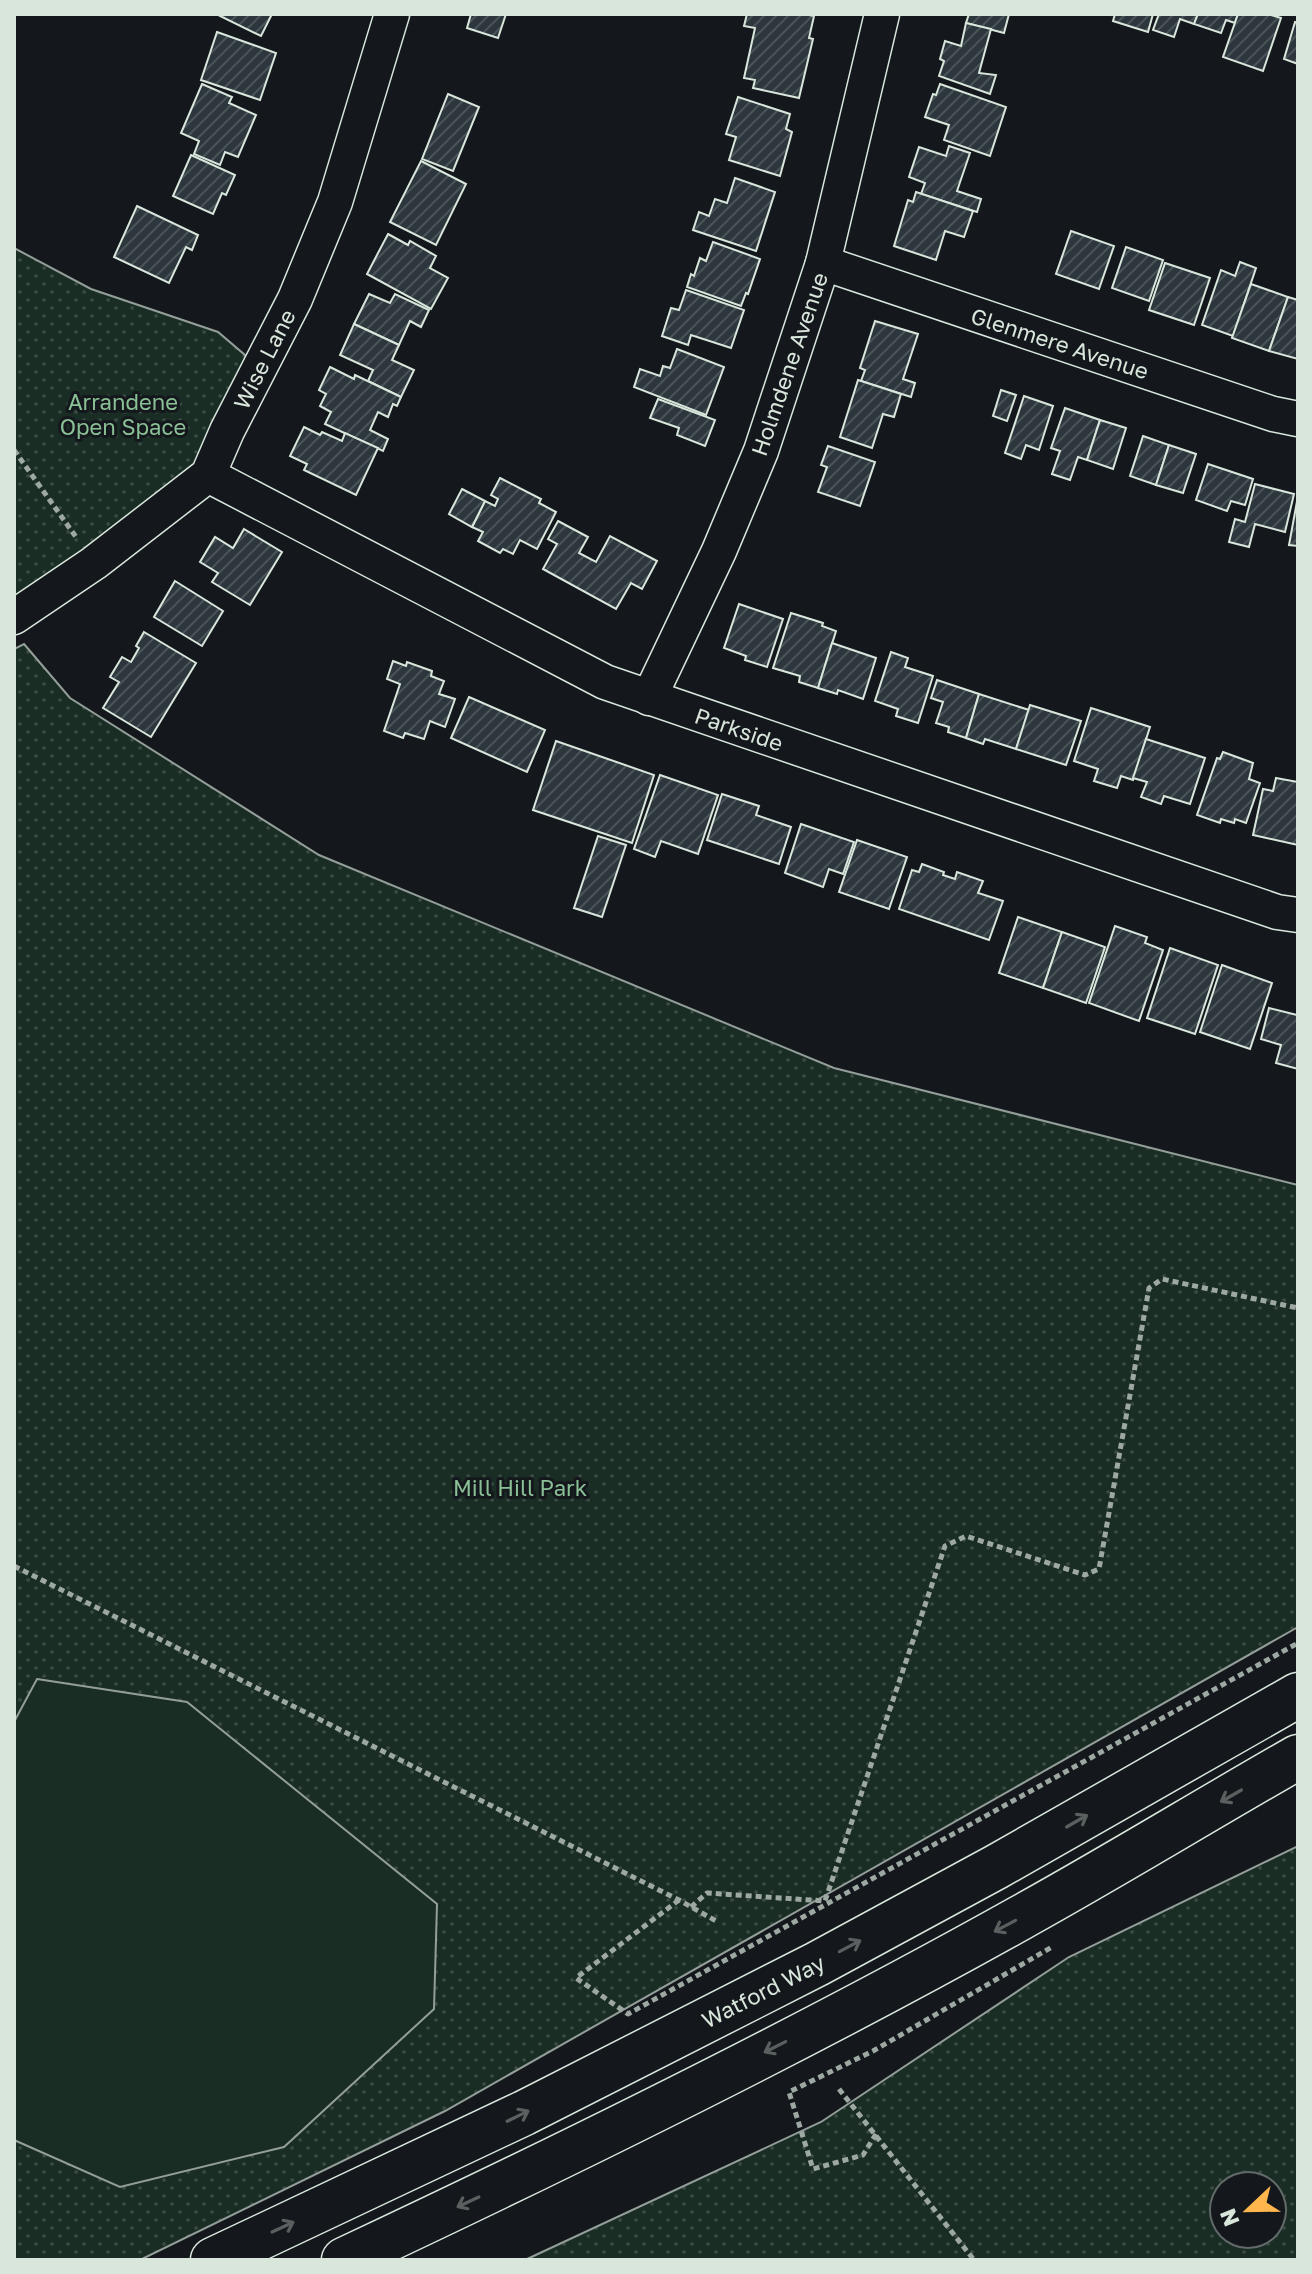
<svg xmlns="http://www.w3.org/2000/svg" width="1312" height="2274" font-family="'Golos Text',sans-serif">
	<defs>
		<pattern id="park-dots" width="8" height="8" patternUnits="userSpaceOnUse" patternTransform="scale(2)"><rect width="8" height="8" fill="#1a2d24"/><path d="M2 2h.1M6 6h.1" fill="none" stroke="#3b4b43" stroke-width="1.8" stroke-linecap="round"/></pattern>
		<pattern id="building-hatch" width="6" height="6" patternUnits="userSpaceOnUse" patternTransform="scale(2)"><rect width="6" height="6" fill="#2c363c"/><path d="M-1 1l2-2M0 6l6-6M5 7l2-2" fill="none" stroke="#4a5358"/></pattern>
	</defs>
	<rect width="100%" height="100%" fill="#14181c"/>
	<g fill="url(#park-dots)" stroke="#939e99" stroke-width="2" fill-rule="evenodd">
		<polygon points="14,248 91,289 218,332 265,372 211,485 14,615"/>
		<polygon points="24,644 70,698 319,855 834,1068 1298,1185 1298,1627 445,2111 140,2260 14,2260 14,649"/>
		<path d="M1298,1846v414h-773l296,-138 248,-165zM1224,2186h48v48h-48z"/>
	</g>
	<polygon fill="#1a2d24" stroke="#939e99" stroke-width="2" points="37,1679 187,1702 437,1904 434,2009 284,2147 120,2187 14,2140 14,1722"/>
	<g fill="url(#building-hatch)" stroke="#d8e6dc" stroke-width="2">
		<polygon points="222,14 272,14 261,36 220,16"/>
		<polygon points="471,14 506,14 498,38 467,28"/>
		<polygon points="747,14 804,14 814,16 809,38 813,39 799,98 753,88 755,80 744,78 755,28 744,26"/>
		<polygon points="969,14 1009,14 1004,33 966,23"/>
		<polygon points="1115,14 1153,14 1148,32 1113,21"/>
		<polygon points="1159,14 1198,14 1194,24 1180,19 1174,37 1153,30"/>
		<polygon points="1198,14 1238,14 1235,23 1226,20 1221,33 1194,24"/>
		<polygon points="1238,14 1268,14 1281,18 1263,71 1223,57"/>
		<polygon points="1295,22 1298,23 1298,64 1284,59"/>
		<polygon points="966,23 991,29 979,73 996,75 990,94 939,76 944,61 940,59 945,41 961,46"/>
		<polygon points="217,32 276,53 260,100 201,80"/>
		<polygon points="202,84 232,97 229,103 256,115 238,157 225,152 220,165 194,154 199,141 181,133"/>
		<polygon points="940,84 1006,107 990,156 944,140 949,125 925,117 933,94 936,95"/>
		<polygon points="448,94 479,107 453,171 422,159"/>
		<polygon points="738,97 790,114 786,129 792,132 780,176 729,160 736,137 726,134"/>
		<polygon points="949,146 970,153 957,191 981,199 977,212 921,194 925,183 909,177 919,147 946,156"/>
		<polygon points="191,155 235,175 226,195 222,193 213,214 173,196"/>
		<polygon points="421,161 466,184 436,245 390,222"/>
		<polygon points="735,178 775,192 756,251 693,230 699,212 709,216 715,199 727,203"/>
		<polygon points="916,192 973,211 964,237 945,231 936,260 894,246 908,200 913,202"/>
		<polygon points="137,206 198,235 192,250 186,247 169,283 114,257"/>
		<polygon points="1071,231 1114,246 1099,289 1056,274"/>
		<polygon points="388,234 408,245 410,241 436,256 430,268 448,278 431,309 367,274"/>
		<polygon points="713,242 760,259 748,294 746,293 741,306 687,287 691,274 694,276 700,258 706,261"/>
		<polygon points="1126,247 1163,260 1149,301 1112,288"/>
		<polygon points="1240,262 1256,268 1233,336 1202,325 1221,270 1235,276"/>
		<polygon points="1165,263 1210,278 1194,325 1149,310"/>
		<polygon points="1251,284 1288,297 1269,351 1232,338"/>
		<polygon points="686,290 744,310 731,348 691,335 688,345 662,336 671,308 679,310"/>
		<polygon points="369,294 390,303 395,294 429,310 421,327 410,321 399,345 354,324"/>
		<polygon points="1288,297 1298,300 1298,359 1269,351"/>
		<polygon points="875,321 918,334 903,379 915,383 911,397 861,381 865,370 860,368"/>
		<polygon points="354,324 399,345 392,360 414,370 401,397 368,381 373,370 340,355"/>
		<polygon points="677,349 724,367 706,415 634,387 640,369 660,376 663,366 670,368"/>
		<polygon points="330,367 354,379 355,375 401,397 397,406 393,404 388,417 378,412 370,430 388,439 383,451 325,424 331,412 320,406 326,394 319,390"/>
		<polygon points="858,380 901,394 894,417 883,414 872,448 840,437"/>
		<polygon points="1001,390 1016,395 1007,421 993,416"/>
		<polygon points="1024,396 1053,406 1039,450 1026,445 1021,459 1005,453"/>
		<polygon points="658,399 715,420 705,446 677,435 679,428 650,418"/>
		<polygon points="1065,408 1100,420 1087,460 1078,457 1070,480 1052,474 1060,451 1051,448"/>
		<polygon points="1100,420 1126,428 1113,469 1087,460"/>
		<polygon points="304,427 320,435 322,432 342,441 345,433 378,448 356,495 304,470 307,464 290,456"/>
		<polygon points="1143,436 1169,445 1156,485 1130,476"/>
		<polygon points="1169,445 1196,454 1183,493 1156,485"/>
		<polygon points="828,446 875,462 860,506 818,492 827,467 821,465"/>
		<polygon points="1208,464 1253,479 1245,505 1231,501 1227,511 1196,500"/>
		<polygon points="500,478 541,499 539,503 556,512 537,549 520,540 513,554 503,549 500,553 478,541 483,532 472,527 485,501 495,506 498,499 491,495"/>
		<polygon points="1255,484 1294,494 1285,532 1255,524 1249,547 1229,542 1235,519 1245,522"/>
		<polygon points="462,489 485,501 472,527 449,514"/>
		<polygon points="1298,496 1298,546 1289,545"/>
		<polygon points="558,521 588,537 579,553 596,562 610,536 657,561 642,589 631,583 616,609 543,569 557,544 548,539"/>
		<polygon points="244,529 282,552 250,605 212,582 218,573 200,562 215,537 233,548"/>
		<polygon points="175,581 223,611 202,646 154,617"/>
		<polygon points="739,604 783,619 767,667 745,660 746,656 724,648"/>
		<polygon points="791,613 823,623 822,626 836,631 818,688 799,682 800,676 773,668"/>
		<polygon points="144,632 196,663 151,737 103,708 119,682 110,677 122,657 131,662 139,648 136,646"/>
		<polygon points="832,643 876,658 863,699 838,690 837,694 818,688"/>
		<polygon points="891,652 908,658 905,667 933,676 918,723 896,716 898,709 875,701"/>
		<polygon points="393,661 406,666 407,662 432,671 431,676 444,681 439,694 455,699 445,727 430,721 424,739 405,733 403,738 384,731 400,684 387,679"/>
		<polygon points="937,680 979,694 966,738 948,732 949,727 936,723 943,702 931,698"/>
		<polygon points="979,694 1029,710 1016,749 985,739 983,744 966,738"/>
		<polygon points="469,697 545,730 527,772 451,738"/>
		<polygon points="1030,705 1081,721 1066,765 1016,749"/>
		<polygon points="1091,708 1150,727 1133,780 1121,776 1117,788 1094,781 1098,769 1074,761"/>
		<polygon points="1146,739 1205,758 1190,804 1164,796 1161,804 1141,797 1147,782 1133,778"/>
		<polygon points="556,741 654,775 632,843 533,810"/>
		<polygon points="1223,752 1253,763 1249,779 1260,783 1246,823 1235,819 1234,823 1221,819 1220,823 1197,815 1217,758 1220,759"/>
		<polygon points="660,775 718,795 698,854 661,841 655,857 634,849"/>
		<polygon points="1276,778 1298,782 1298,845 1253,835 1263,789 1273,791"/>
		<polygon points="722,794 759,806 756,815 791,827 779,864 707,840"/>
		<polygon points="801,824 854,842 843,874 829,869 823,887 785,873"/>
		<polygon points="598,836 626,845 602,917 574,908"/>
		<polygon points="857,840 907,857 889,909 839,892"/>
		<polygon points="922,864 944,872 943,875 955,879 957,872 983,881 978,893 1003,901 989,940 899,909 912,870 919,872"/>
		<polygon points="1018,917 1062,932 1043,988 999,973"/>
		<polygon points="1115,926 1147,937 1145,943 1163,950 1139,1021 1089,1003"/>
		<polygon points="1062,932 1105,947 1086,1003 1043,988"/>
		<polygon points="1170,948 1218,965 1195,1034 1147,1018"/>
		<polygon points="1222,965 1272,983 1250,1049 1200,1032"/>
		<polygon points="1269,1008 1297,1015 1298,1011 1298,1069 1276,1063 1281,1045 1261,1039"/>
	</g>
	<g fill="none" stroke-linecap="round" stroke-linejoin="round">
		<defs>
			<g id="minor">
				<polyline points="823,263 1273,414 1298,419"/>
				<polyline points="208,475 605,682 1277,912 1298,915"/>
				<polyline points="14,617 94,563 208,475 227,431 295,299 335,202 392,14"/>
				<polyline points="649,698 719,551 761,451 823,263 882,14"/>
			</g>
			<g id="highway">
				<polyline points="213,2260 524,2113 817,1964 996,1867 1298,1695"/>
				<path d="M344,2260c228,-107 456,-219 676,-342 94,-52 185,-108 278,-161"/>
			</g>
		</defs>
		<use href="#minor" stroke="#d8e6dc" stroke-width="37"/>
		<use href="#highway" stroke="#d8e6dc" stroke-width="47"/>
		<g stroke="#9da8a2" stroke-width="5" stroke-dasharray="6 4" stroke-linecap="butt">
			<polyline points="14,450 76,537"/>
			<polyline points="14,1566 679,1900 716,1921"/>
			<polyline points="679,1900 576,1978 628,2014 1298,1643"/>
			<polyline points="691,1907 707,1893 825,1901 945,1546 966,1536 1085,1575 1099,1569 1149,1288 1162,1279 1298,1308"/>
			<polyline points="839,2089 974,2260"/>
			<polyline points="876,2134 863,2155 813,2169 789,2092 873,2051 1052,1947"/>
		</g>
		<use href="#minor" stroke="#14181c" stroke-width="34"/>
		<use href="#highway" stroke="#14181c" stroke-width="44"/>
	</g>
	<defs><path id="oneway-shaft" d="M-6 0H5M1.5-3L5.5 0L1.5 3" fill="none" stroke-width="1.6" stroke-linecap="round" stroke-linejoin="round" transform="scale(2)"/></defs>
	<g stroke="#59605f">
		<use href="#oneway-shaft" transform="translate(1231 1796) rotate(150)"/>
		<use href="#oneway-shaft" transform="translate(1077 1821) rotate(-30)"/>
		<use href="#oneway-shaft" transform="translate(1005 1926) rotate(152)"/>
		<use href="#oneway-shaft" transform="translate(850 1946) rotate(-28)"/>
		<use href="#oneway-shaft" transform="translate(775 2047) rotate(153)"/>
		<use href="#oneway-shaft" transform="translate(518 2116) rotate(-26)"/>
		<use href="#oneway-shaft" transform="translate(468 2202) rotate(155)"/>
		<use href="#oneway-shaft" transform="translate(283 2227) rotate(-25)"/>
	</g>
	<g text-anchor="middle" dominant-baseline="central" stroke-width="6" stroke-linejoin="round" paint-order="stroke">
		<g font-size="22" fill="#d8e6dc" stroke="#14181c">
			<text transform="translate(1060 343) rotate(18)">Glenmere Avenue</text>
			<text transform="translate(264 359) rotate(-63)">Wise Lane</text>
			<text transform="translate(789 364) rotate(-71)">Holmdene Avenue</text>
			<text transform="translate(739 729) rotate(19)">Parkside</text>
			<text transform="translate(763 1991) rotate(-27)">Watford Way</text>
		</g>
		<g font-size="22" fill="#8ac095" stroke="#14181c">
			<text x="123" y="401">Arrandene<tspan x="123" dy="25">Open Space</tspan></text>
			<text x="520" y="1487">Mill Hill Park</text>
		</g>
	</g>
	<rect width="1312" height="2274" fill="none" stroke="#d8e6dc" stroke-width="32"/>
	<g transform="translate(1248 2210) rotate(248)"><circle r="38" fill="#14181c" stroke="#626a69" stroke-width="2"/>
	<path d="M0-6L14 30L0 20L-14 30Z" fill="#ffb74d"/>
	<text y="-12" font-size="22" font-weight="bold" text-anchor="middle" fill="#d8e6dc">N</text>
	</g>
</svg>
